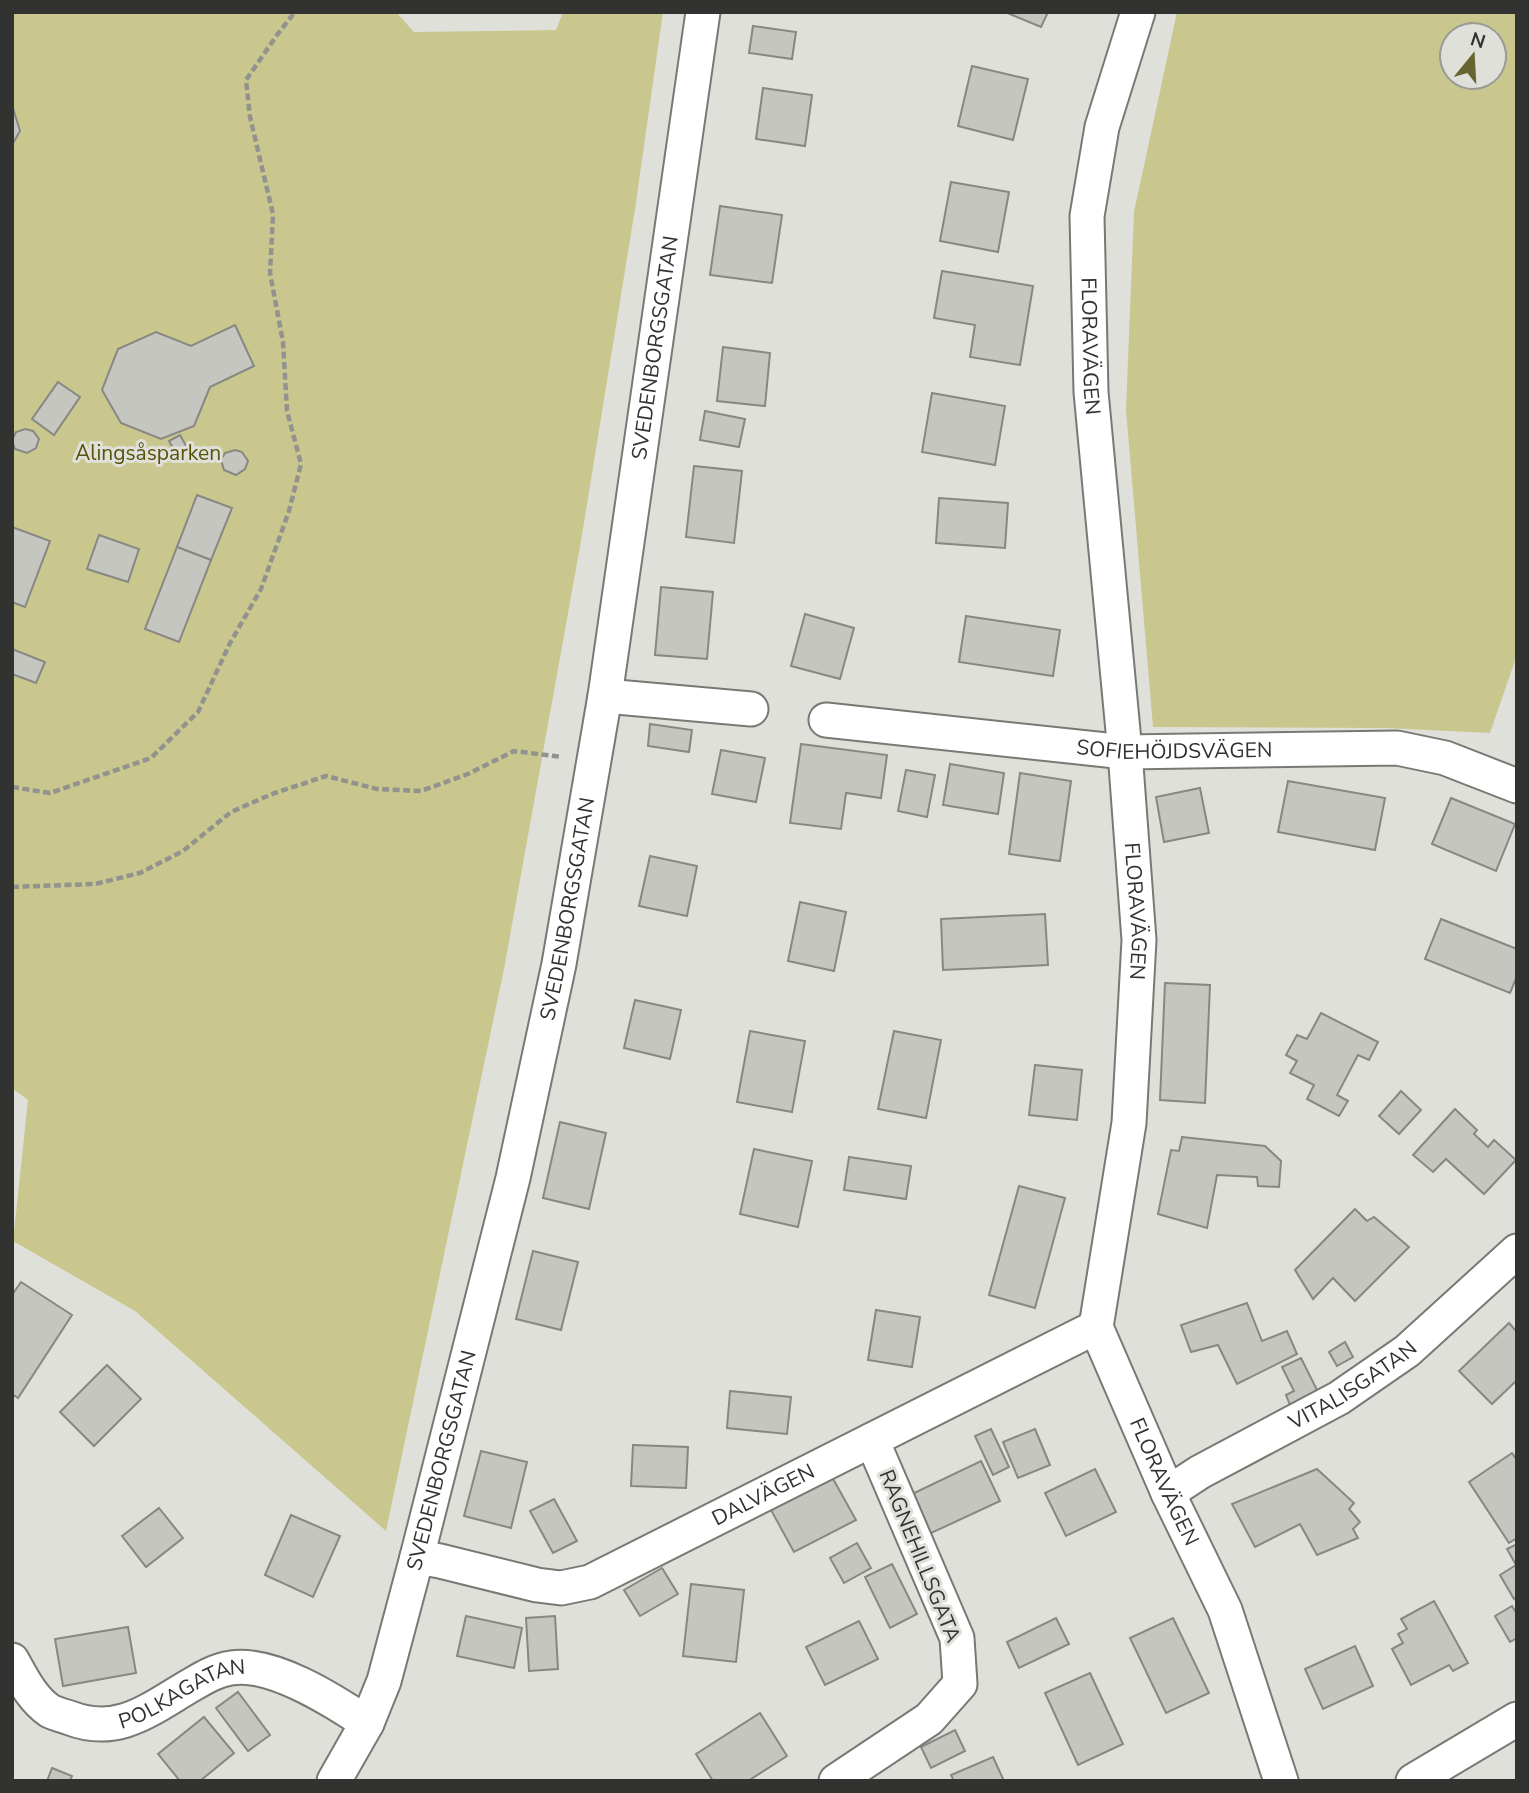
<svg xmlns="http://www.w3.org/2000/svg" width="1529" height="1793" font-family="'Nunito Sans',sans-serif">
	<rect width="100%" height="100%" fill="#e0e0db"/>
	<g fill="#c9c78d" fill-rule="evenodd">
		<polygon points="12,12 396,12 414,32 556,30 563,12 663,12 635,209 581,541 504,969 386,1531 135,1311 13,1241 28,1100 12,1088"/>
		<path d="M1177,12h340v643l-27,78 -104,-5 -233,-1 -27,-317 8,-198zM1452,35h42v42h-42z"/>
	</g>
	<g fill="#c6c6c1" stroke="#888883" stroke-width="2">
		<polygon points="1005,12 1048,12 1041,27"/>
		<polygon points="753,26 796,32 792,59 749,53"/>
		<polygon points="972,66 1028,79 1013,140 958,126"/>
		<polygon points="763,88 812,95 805,146 756,139"/>
		<polygon points="12,105 20,131 12,145"/>
		<polygon points="951,182 1009,192 998,252 940,241"/>
		<polygon points="720,206 782,215 772,283 710,275"/>
		<polygon points="942,271 1033,286 1020,365 970,357 975,325 934,318"/>
		<polygon points="235,325 254,366 210,387 194,426 161,439 121,423 102,390 118,349 156,332 191,346"/>
		<polygon points="723,347 770,353 765,406 717,401"/>
		<polygon points="58,382 80,397 54,435 32,419"/>
		<polygon points="932,393 1005,406 995,465 922,452"/>
		<polygon points="705,411 745,419 739,447 700,440"/>
		<polygon points="25,429 33,431 39,439 36,448 27,453 15,449 12,440 16,432"/>
		<polygon points="180,435 189,451 178,457 169,441"/>
		<polygon points="235,450 242,452 248,461 245,469 236,475 224,470 221,460 225,453"/>
		<polygon points="694,466 742,471 734,543 686,537"/>
		<polygon points="197,495 232,508 211,560 177,547"/>
		<polygon points="939,498 1008,503 1005,548 936,543"/>
		<polygon points="12,527 50,541 25,607 12,602"/>
		<polygon points="99,535 139,549 128,582 87,569"/>
		<polygon points="177,547 211,560 179,642 145,629"/>
		<polygon points="661,587 713,592 707,659 655,655"/>
		<polygon points="805,614 854,628 840,679 791,666"/>
		<polygon points="966,616 1060,630 1053,676 959,662"/>
		<polygon points="12,649 45,662 36,683 12,674"/>
		<polygon points="650,724 692,730 689,752 648,746"/>
		<polygon points="801,744 887,755 881,798 846,793 841,829 790,823"/>
		<polygon points="721,750 765,758 756,802 712,794"/>
		<polygon points="950,764 1004,773 998,814 943,805"/>
		<polygon points="906,770 935,775 927,817 898,811"/>
		<polygon points="1020,773 1071,781 1060,861 1009,854"/>
		<polygon points="1288,781 1385,798 1375,850 1278,832"/>
		<polygon points="1200,788 1209,833 1164,842 1156,797"/>
		<polygon points="1451,798 1515,824 1496,871 1432,844"/>
		<polygon points="650,856 697,866 687,916 639,906"/>
		<polygon points="800,902 846,912 834,971 788,961"/>
		<polygon points="1045,914 1048,965 943,970 941,919"/>
		<polygon points="1441,919 1517,949 1517,976 1510,993 1425,959"/>
		<polygon points="1165,983 1210,985 1205,1103 1160,1100"/>
		<polygon points="635,1000 681,1010 670,1059 624,1048"/>
		<polygon points="1321,1013 1378,1042 1369,1060 1358,1055 1337,1095 1348,1101 1339,1116 1307,1099 1314,1085 1290,1073 1297,1061 1286,1055 1297,1035 1307,1039"/>
		<polygon points="750,1031 805,1041 792,1112 737,1102"/>
		<polygon points="894,1031 941,1040 926,1118 878,1109"/>
		<polygon points="1035,1065 1082,1070 1077,1120 1029,1115"/>
		<polygon points="1401,1091 1421,1110 1399,1134 1379,1116"/>
		<polygon points="1455,1109 1477,1130 1474,1134 1488,1147 1494,1140 1516,1160 1484,1194 1446,1159 1433,1172 1413,1155"/>
		<polygon points="560,1122 606,1133 589,1209 543,1198"/>
		<polygon points="1182,1137 1265,1146 1281,1161 1279,1187 1258,1186 1257,1177 1217,1175 1207,1228 1158,1214 1171,1150 1179,1151"/>
		<polygon points="754,1149 812,1161 798,1227 740,1214"/>
		<polygon points="849,1157 911,1166 906,1199 844,1190"/>
		<polygon points="1019,1186 1065,1198 1035,1308 989,1295"/>
		<polygon points="1355,1209 1367,1221 1374,1217 1409,1247 1355,1301 1333,1278 1313,1299 1295,1270"/>
		<polygon points="533,1251 578,1262 561,1330 516,1319"/>
		<polygon points="21,1282 72,1315 18,1398 12,1394 12,1295"/>
		<polygon points="1247,1303 1262,1341 1287,1331 1297,1354 1237,1384 1218,1345 1191,1352 1181,1325"/>
		<polygon points="876,1310 920,1317 912,1367 868,1360"/>
		<polygon points="1509,1323 1517,1332 1517,1380 1492,1404 1459,1371"/>
		<polygon points="1345,1342 1353,1357 1337,1366 1329,1352"/>
		<polygon points="1301,1358 1318,1392 1290,1405 1286,1395 1294,1391 1282,1367"/>
		<polygon points="107,1365 141,1399 94,1446 60,1412"/>
		<polygon points="730,1391 791,1397 787,1434 727,1428"/>
		<polygon points="991,1429 1009,1467 993,1475 975,1436"/>
		<polygon points="1035,1429 1050,1465 1018,1478 1003,1442"/>
		<polygon points="633,1445 688,1447 686,1488 631,1486"/>
		<polygon points="481,1451 527,1462 511,1528 464,1516"/>
		<polygon points="1512,1453 1517,1460 1517,1538 1509,1543 1469,1482"/>
		<polygon points="981,1461 1000,1501 929,1534 910,1495"/>
		<polygon points="1095,1469 1116,1512 1066,1536 1045,1493"/>
		<polygon points="1317,1469 1354,1503 1349,1509 1360,1522 1353,1529 1358,1538 1317,1555 1300,1524 1255,1547 1232,1504"/>
		<polygon points="832,1477 856,1520 794,1552 771,1510"/>
		<polygon points="554,1499 577,1541 553,1553 530,1511"/>
		<polygon points="159,1508 183,1538 146,1567 122,1536"/>
		<polygon points="291,1515 340,1536 313,1597 265,1575"/>
		<polygon points="857,1543 871,1568 844,1583 830,1558"/>
		<polygon points="1517,1544 1517,1597 1514,1599 1500,1575 1516,1565 1507,1549"/>
		<polygon points="892,1564 917,1614 890,1628 865,1577"/>
		<polygon points="662,1568 678,1594 640,1616 624,1590"/>
		<polygon points="691,1584 744,1590 736,1662 683,1656"/>
		<polygon points="1434,1601 1468,1663 1453,1671 1449,1665 1411,1685 1392,1649 1403,1643 1398,1634 1407,1629 1401,1619"/>
		<polygon points="1512,1606 1517,1614 1517,1638 1510,1642 1495,1616"/>
		<polygon points="466,1616 522,1628 514,1668 457,1656"/>
		<polygon points="555,1616 558,1669 529,1671 526,1618"/>
		<polygon points="1056,1618 1069,1644 1019,1668 1007,1642"/>
		<polygon points="1173,1618 1209,1693 1166,1713 1130,1638"/>
		<polygon points="859,1621 878,1659 825,1685 806,1647"/>
		<polygon points="128,1627 136,1673 63,1686 55,1639"/>
		<polygon points="1355,1646 1373,1686 1323,1709 1305,1669"/>
		<polygon points="1090,1673 1123,1744 1078,1765 1045,1693"/>
		<polygon points="238,1692 270,1735 248,1751 216,1708"/>
		<polygon points="760,1713 787,1756 748,1781 713,1781 696,1754"/>
		<polygon points="204,1717 234,1753 200,1781 180,1781 158,1754"/>
		<polygon points="955,1730 965,1751 931,1768 921,1747"/>
		<polygon points="993,1757 1004,1781 954,1781 951,1775"/>
		<polygon points="52,1768 72,1776 70,1781 47,1781"/>
	</g>
	<g fill="none" stroke-linecap="round" stroke-linejoin="round">
		<defs>
			<g id="minor">
				<path id="s1" d="M1138,12l-36,115 -15,89 4,176 34,360 14,188 -10,183 -33,204 72,166 57,117 56,171"/>
				<polyline points="605,696 751,709"/>
				<path id="s2" d="M826,720l299,32 272,-4 48,10 72,28"/>
				<path id="s3" d="M1168,1493l32,-21 139,-74 68,-47 110,-100"/>
				<path id="s4" d="M417,1557l23,4 97,24 24,3 29,-6 506,-255"/>
				<path id="s5" d="M12,1660c10,18 20,39 38,51 6,3 14,5 20,7 49,19 81,-10 123,-34 12,-7 24,-14 38,-16 41,-7 103,33 136,55"/>
				<path id="s6" d="M334,1781l33,-58 17,-42 33,-124 96,-379 46,-214 46,-268 98,-684"/>
				<polyline points="836,1781 929,1719 960,1684 957,1638 872,1440"/>
				<polyline points="1413,1781 1517,1719"/>
			</g>
		</defs>
		<use href="#minor" stroke="#797974" stroke-width="37"/>
		<g stroke="#92928e" stroke-width="4.5" stroke-dasharray="7 3.5" stroke-linecap="butt">
			<polyline points="12,787 50,793 151,758 198,712 230,643 261,589 289,511 301,464 287,411 283,342 270,273 273,214 250,117 246,80 277,35 295,12"/>
			<polyline points="12,887 95,884 140,873 183,851 231,812 272,794 326,776 377,789 421,791 468,774 514,751 562,757"/>
		</g>
		<use href="#minor" stroke="#fff" stroke-width="33"/>
	</g>
	<g text-anchor="middle" dominant-baseline="central" stroke-width="6" stroke-linejoin="round" paint-order="stroke">
		<g font-size="21" fill="#323230" stroke="#e0e0db">
			<text stroke="none"><textPath href="#s1" startOffset="341">FLORAVÄGEN</textPath></text>
			<text stroke="none"><textPath href="#s6" startOffset="1474">SVEDENBORGSGATAN</textPath></text>
			<text stroke="none"><textPath href="#s2" startOffset="350">SOFIEHÖJDSVÄGEN</textPath></text>
			<text stroke="none"><textPath href="#s6" startOffset="906">SVEDENBORGSGATAN</textPath></text>
			<text stroke="none"><textPath href="#s1" startOffset="908">FLORAVÄGEN</textPath></text>
			<text stroke="none"><textPath href="#s3" startOffset="214">VITALISGATAN</textPath></text>
			<text stroke="none"><textPath href="#s6" startOffset="340">SVEDENBORGSGATAN</textPath></text>
			<text stroke="none"><textPath href="#s1" startOffset="1496">FLORAVÄGEN</textPath></text>
			<text stroke="none"><textPath href="#s4" startOffset="371">DALVÄGEN</textPath></text>
			<text transform="translate(920 1556) rotate(68)">RAGNEHILLSGATA</text>
			<text stroke="none"><textPath href="#s5" startOffset="205">POLKAGATAN</textPath></text>
		</g>
		<g font-size="21" fill="#57530a" stroke="#e0e0db">
			<text x="148" y="453">Alingsåsparken</text>
		</g>
	</g>
	<rect width="1529" height="1793" fill="none" stroke="#323230" stroke-width="28"/>
	<g transform="translate(1473 56) rotate(18)"><circle r="33" fill="#e0e0db" stroke="#9a9a97" stroke-width="2"/>
	<path d="M0-5L12 26L0 18L-12 26Z" fill="#666430"/>
	<text y="-10" font-size="19" font-weight="bold" text-anchor="middle" fill="#323230">N</text>
	</g>
</svg>
